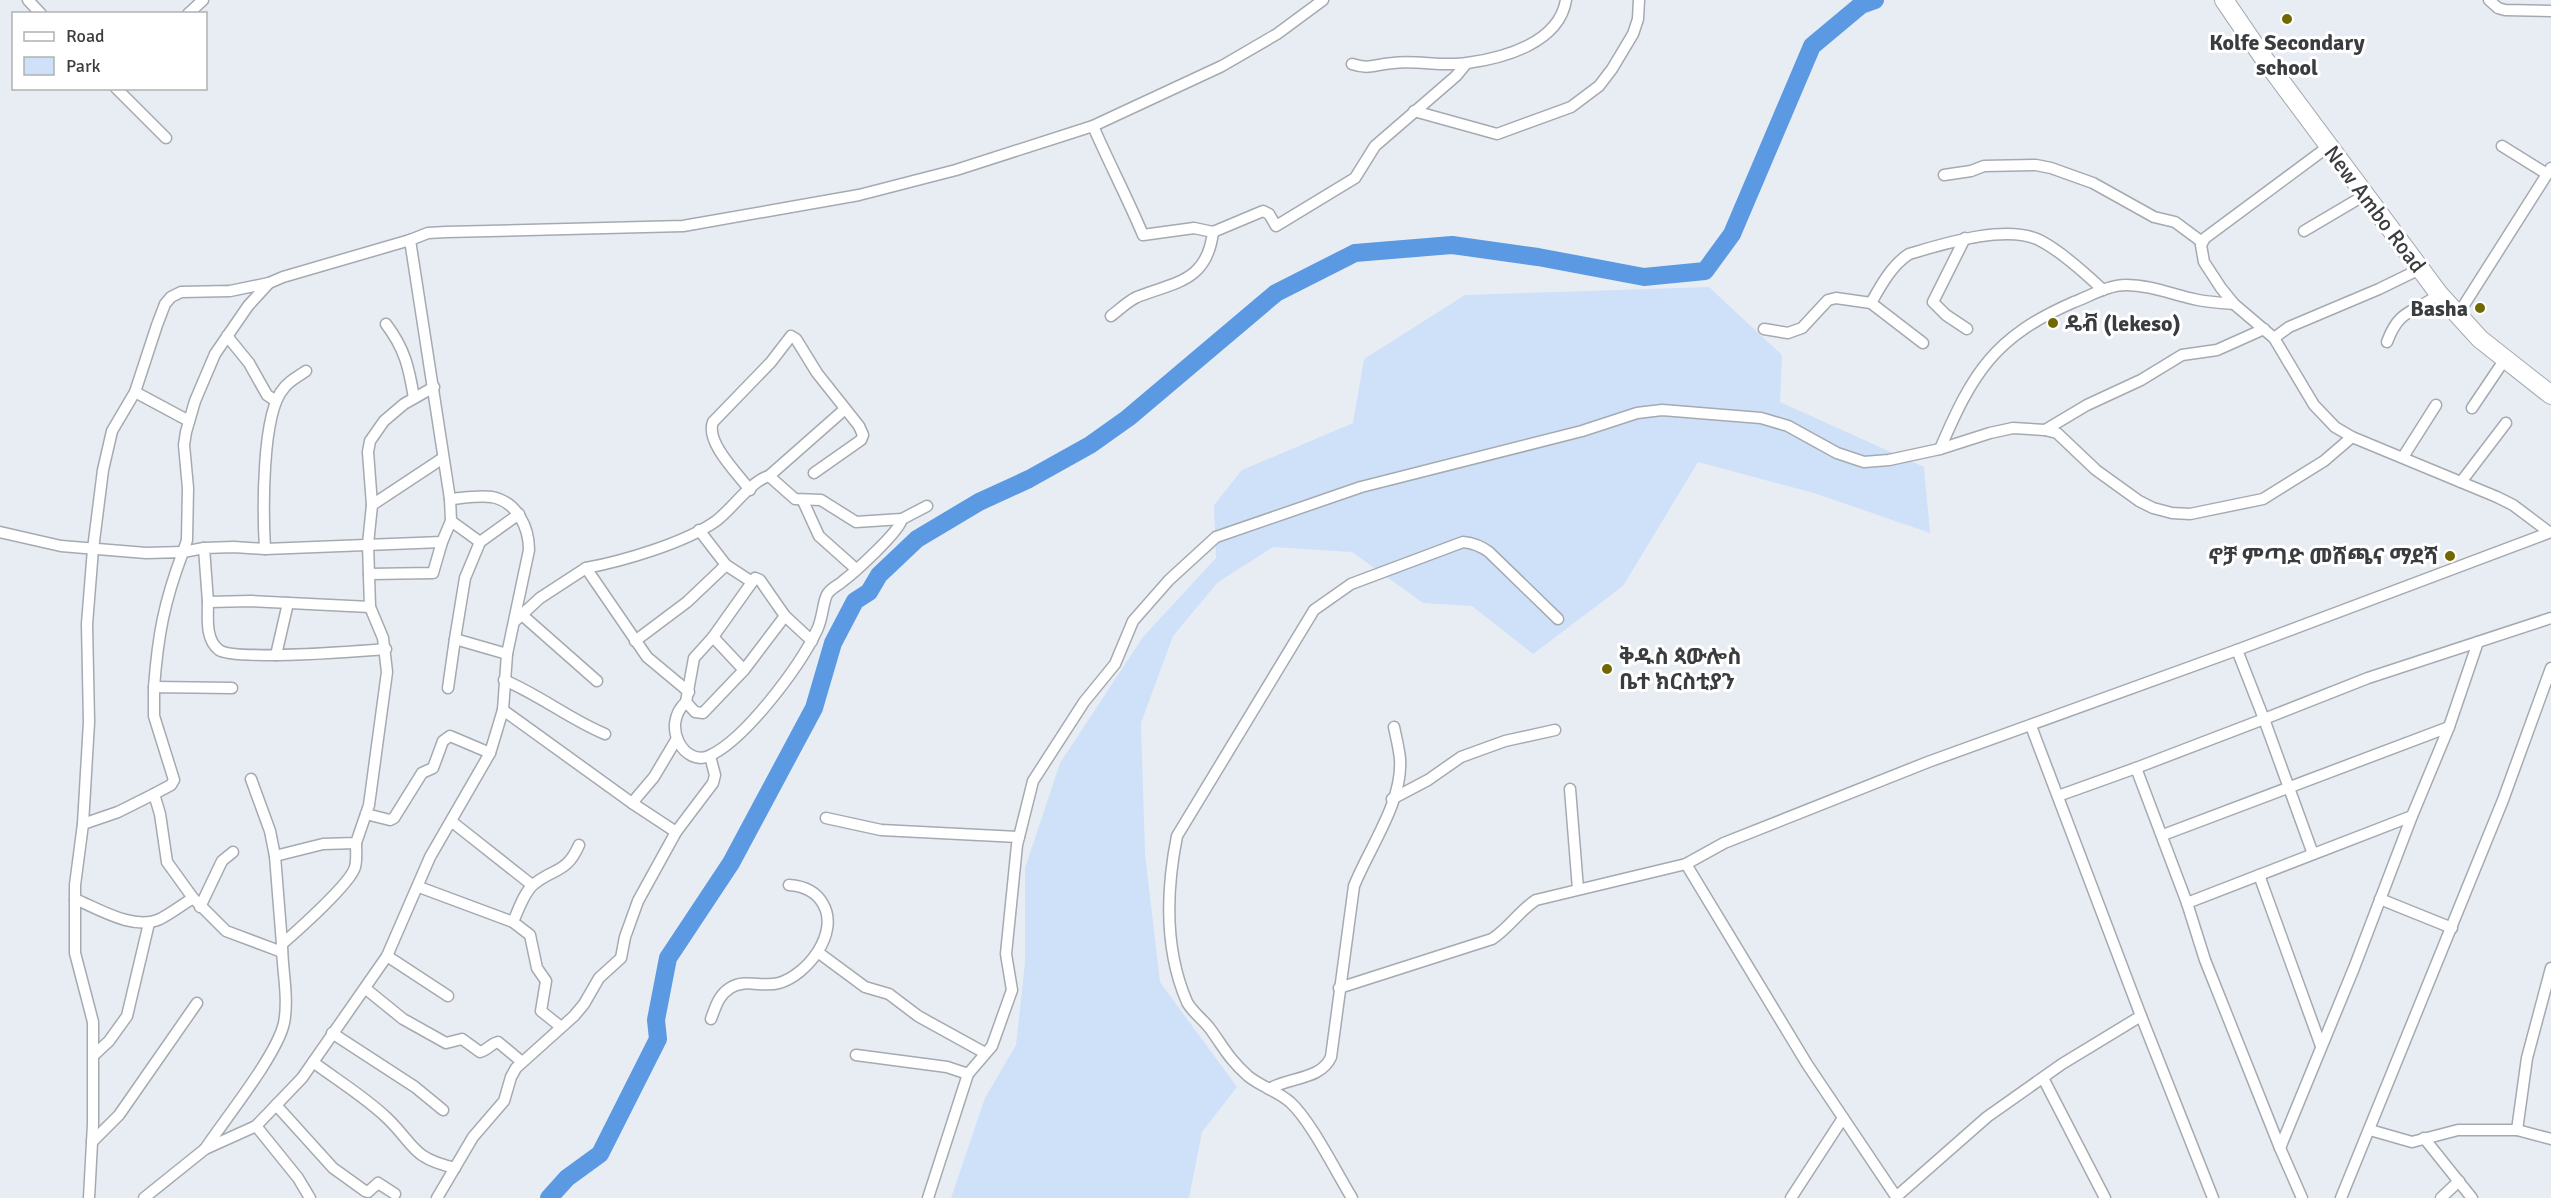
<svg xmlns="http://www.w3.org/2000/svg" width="2551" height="1198" font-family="Signika,'Noto Sans Ethiopic',sans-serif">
	<rect width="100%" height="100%" fill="#e8edf4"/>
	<polygon fill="#cee1f9" points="1709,287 1782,355 1780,402 1924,467 1930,533 1814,493 1698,462 1623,586 1533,654 1472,606 1423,603 1352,552 1273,547 1218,582 1173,636 1141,723 1145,854 1160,982 1237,1087 1202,1132 1189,1198 951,1198 985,1098 1016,1045 1025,963 1025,868 1060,763 1143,637 1216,558 1214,505 1242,470 1353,423 1364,359 1465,295"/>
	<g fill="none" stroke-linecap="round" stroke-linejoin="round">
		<polyline stroke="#5b99e3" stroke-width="18" points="549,1198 567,1178 600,1154 658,1039 656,1020 668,958 731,863 814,708 833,643 855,601 869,592 879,575 917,539 979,502 1029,479 1090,445 1128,418 1276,293 1355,253 1452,245 1538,257 1644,277 1705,271 1732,234 1812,46 1861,5 1875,0"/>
		<defs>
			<g id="minor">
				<polyline points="28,0 41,14"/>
				<polyline points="2489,0 2498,8 2505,10 2551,11"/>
				<polyline points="188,14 203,0"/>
				<path d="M1352,64c18,6 23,0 41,-1 24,-3 50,4 74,0 37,-5 92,-20 99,-63"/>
				<polyline points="116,88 166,138"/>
				<polyline points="1414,111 1497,134 1571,107 1599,86 1612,69 1633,34 1638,19 1639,0"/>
				<path d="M1093,126c16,37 34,71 50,109l51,-7 19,4 50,-21 6,3 7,12 79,-48 20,-32 81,-70 10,-12"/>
				<polyline points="2329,146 2205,238 2201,245 2204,262 2221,288 2234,304 2274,338 2314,405 2335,427 2352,437 2497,497 2513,505 2549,532"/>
				<polyline points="2502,146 2547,174"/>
				<polyline points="1944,175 1971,171 1984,166 2036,165 2051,168 2093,183 2154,217 2175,222 2202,242"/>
				<polyline points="2304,231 2365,195"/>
				<polyline points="1965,238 1933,302 1946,315 1967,329"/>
				<polyline points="1871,303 1923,343"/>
				<path d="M1111,316c8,-6 17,-15 26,-19 38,-15 70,-15 76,-65"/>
				<polyline points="2457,316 2551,168"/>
				<path d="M386,324c19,25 23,44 28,74"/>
				<path d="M1764,329l24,4 14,-5 26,-28 8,-2 35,5c10,-18 21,-38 38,-49 34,-10 99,-31 132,-13 21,11 45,33 62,49"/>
				<polyline points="227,336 249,363 267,395 276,401"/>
				<polyline points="2274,338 2289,327 2379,289 2420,269"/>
				<path d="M2387,342c13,-35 27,-28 52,-48"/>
				<path d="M306,371c-7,5 -17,10 -22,17 -23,25 -21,127 -19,161l-31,-2 -30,1 4,54 43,-1 119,6"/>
				<polyline points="135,392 189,421"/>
				<polyline points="2472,408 2505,359"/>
				<polyline points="2045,430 2087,405 2141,380 2182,355 2217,350 2264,329"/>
				<path d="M1940,449c33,-77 54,-112 134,-147 16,-6 34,-17 52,-17 25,0 47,10 72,15 11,2 24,3 36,4"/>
				<polyline points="2403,457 2436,405"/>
				<polyline points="769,476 845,409"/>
				<polyline points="2461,482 2506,423"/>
				<path d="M750,490c-12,-16 -45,-48 -37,-68l58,-60 20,-26 5,3 21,34 42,53 4,9 -2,5 -47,33"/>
				<polyline points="803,501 819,536 856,569"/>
				<polyline points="372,505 443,458"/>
				<polyline points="451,521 480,542 465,578 455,639 507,654"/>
				<polyline points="699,530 726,565 752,582"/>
				<path d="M0,532l61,14 85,7 37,-1c-19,50 -25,83 -29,135"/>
				<polyline points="480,542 519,514"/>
				<polyline points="204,548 183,552 187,540 188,488 184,445 186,432 195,401 215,354 248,306 269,283 283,277 410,240"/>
				<polyline points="265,549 442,542 451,521 450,499 410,240 428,233 446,232 683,226 859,195 956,170 1093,126 1222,66 1277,34 1323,0"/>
				<path d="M586,568c37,-7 99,-25 130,-47 16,-12 35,-40 53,-45l26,23 26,1 35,22 46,-3 25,-13"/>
				<polyline points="369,574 433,573 442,542"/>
				<path d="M208,602c0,16 -3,37 11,48 15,11 141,1 167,-1"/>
				<polyline points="521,614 597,681"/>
				<polyline points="515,621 540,598 586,568 647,657 689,692"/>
				<polyline points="713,637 744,670 785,616"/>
				<polyline points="635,641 687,602 726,565"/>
				<polyline points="2237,650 2264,719 2368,678 2551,618"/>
				<polyline points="276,655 288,603"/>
				<polyline points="744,670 703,713 695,712 686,702 694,658 713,637 755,578 760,580 785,616 812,641"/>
				<path d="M504,680c36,15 65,39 101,54"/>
				<polyline points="232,688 154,687 154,716 174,780 171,785 154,794 160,814 167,862 193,898 226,931 282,952"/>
				<polyline points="448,688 455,639"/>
				<path d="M686,702c-26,24 -1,65 23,54 36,-16 91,-90 108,-126 6,-11 6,-33 12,-38 4,-5 10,-7 14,-11 12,-9 57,-50 59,-62"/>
				<polyline points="2031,726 2141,1016 2213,1198"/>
				<polyline points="2136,768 2187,903 2412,816 2449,727 2478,642"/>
				<polyline points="251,779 270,831 275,856"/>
				<polyline points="1570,789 1578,889"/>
				<polyline points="2058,796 2136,768 2264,719 2313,854"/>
				<polyline points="1392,799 1428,780 1461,757 1505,741 1555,730"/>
				<polyline points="632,803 654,777 676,740"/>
				<polyline points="366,814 390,820 394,818 422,773 433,768 443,741 450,736 490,753"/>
				<polyline points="826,818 881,830 1019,837"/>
				<polyline points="451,821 532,885"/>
				<polyline points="83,824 89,722 87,624 93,549 103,470 112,431 135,392 157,325 165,304 171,297 181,292 230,291 269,283"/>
				<polyline points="676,832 713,783 715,775 710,756"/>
				<polyline points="2163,835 2449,727"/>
				<polyline points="1686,864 1807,1064 1897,1198"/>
				<polyline points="2259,875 2321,1046"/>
				<path d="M419,887l94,35c5,-11 11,-30 21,-38 20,-16 33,-11 45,-39"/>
				<path d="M75,899c24,10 59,32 85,20 12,-6 22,-14 33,-21"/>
				<polyline points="2380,899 2452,928"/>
				<polyline points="2187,903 2205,960 2280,1148 2354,968 2412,816"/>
				<polyline points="200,907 222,861 233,852"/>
				<polyline points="513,922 530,935 537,968 546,981 541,1011 561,1027"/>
				<polyline points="282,944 275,856 323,844 356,843 369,805 387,672 383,638 370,607 368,544 372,505 368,452 370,441 384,421 404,404 434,387"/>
				<polyline points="819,953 865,987 889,994 918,1016 985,1053"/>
				<polyline points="387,956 448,996"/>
				<path d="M1339,988l153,-49c17,-11 27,-28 44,-39l150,-36 38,-21 204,-81 309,-112 314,-118"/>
				<path d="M366,989l37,30 43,24 16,-4 18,13c8,-2 10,-8 18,-10l24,20"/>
				<path d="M711,1019c5,-13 7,-23 19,-31 16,-10 32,0 49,-5 28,-8 61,-50 44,-79 -7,-13 -20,-18 -34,-19"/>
				<polyline points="332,1033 415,1087 443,1110"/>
				<polyline points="94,1055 109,1041 127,1016 149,923"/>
				<polyline points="856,1055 947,1067 968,1074"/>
				<path d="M313,1062c24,18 52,35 74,56 28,27 24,40 68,50"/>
				<polyline points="2043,1078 2105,1198"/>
				<path d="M1269,1089c20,-12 52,-9 62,-32l23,-171c15,-38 49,-84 46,-127 -1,-11 -4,-22 -6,-32"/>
				<polyline points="276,1105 333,1168 365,1191 368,1192 378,1183 395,1194"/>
				<polyline points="256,1126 298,1178 310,1198"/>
				<polyline points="2370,1130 2412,1142 2458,1130 2517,1130 2551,1139"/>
				<polyline points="2517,1130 2527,1058 2551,968"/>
				<polyline points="2424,1138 2472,1198"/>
				<polyline points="92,1142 119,1115 197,1003"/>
				<polyline points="2280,1148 2302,1198"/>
				<path d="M205,1149c20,-30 72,-94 79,-126 5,-26 -2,-53 -2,-79 15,-13 69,-61 73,-77 2,-7 1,-16 1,-24"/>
				<polyline points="1896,1197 1987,1117 2062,1064 2141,1016"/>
				<polyline points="89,1198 93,1124 93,1022 75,953 75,885 83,824 118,812 154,794"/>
				<path d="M144,1198l61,-49 51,-23 46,-48 85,-122 43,-99 60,-104 13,-43 4,-56 22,-104c0,-23 -12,-48 -37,-53 -13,-2 -29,1 -42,2"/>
				<polyline points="437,1198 473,1137 504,1101 511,1077 516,1068 574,1016 584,1004 599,978 621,958 625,937 638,901 676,832 632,803 503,710"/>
				<polyline points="928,1198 968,1074 992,1046 1012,990 1006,954 1017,845 1033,781 1084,702 1115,664 1133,621 1169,580 1216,537 1361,487 1582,431 1637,413 1662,410 1761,418 1788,426 1837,453 1864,462 1889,460 1940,449 1990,433 2013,428 2045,430 2057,433 2096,470 2139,501 2153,508 2172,513 2190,514 2263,499 2324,461 2352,437"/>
				<path d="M1352,1198c-16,-26 -41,-77 -62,-96 -13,-11 -30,-16 -42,-26 -19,-17 -24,-28 -37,-46 -7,-10 -19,-18 -24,-28 -23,-53 -21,-111 -10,-166l137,-226 37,-26 112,-42c10,1 18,4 26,10l69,67"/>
				<polyline points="1791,1198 1843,1118"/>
				<polyline points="2341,1198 2503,800 2551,668"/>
				<polyline points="2441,1198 2459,1181"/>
			</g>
			<polyline id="primary" points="2224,0 2265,60 2439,294 2480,339 2551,395"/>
		</defs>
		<use href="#minor" stroke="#a5aab1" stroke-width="13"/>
		<use href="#primary" stroke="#a5aab1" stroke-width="20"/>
		<use href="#minor" stroke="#fff" stroke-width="10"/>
		<use href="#primary" stroke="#fff" stroke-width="18"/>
	</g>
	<g fill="#716900" stroke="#fff" stroke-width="2">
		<circle cx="2287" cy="19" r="6"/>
		<circle cx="2480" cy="308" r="6"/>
		<circle cx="2053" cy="323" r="6"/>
		<circle cx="2450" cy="556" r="6"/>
		<circle cx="1607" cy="669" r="6"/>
	</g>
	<g text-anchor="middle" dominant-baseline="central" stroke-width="6" stroke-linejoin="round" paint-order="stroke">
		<g font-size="22" font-weight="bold" fill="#3a3c3f" stroke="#fff" text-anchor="end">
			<text x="2287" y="42" text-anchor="middle">Kolfe Secondary<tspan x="2287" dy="25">school</tspan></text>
			<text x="2468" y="308">Basha</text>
			<text x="2065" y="323" text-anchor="start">ዴቭ (lekeso)</text>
			<text x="2438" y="556">ኖቻ ምጣድ መሸጫና ማደሻ</text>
			<text x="1619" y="656" text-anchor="start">ቅዱስ ጳውሎስ<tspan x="1619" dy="25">ቤተ ክርስቲያን</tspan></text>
		</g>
		<g font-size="22" fill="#3a3c3f" stroke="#fff">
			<text transform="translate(2375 209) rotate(53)">New Ambo Road</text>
		</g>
	</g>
	<rect x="12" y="12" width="195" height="78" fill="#ffffff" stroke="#b0b1b2" stroke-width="1.5"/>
	<rect x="24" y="32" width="30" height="9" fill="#ffffff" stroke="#b0b1b2" stroke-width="1.5"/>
	<text x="66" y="42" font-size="18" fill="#3a3c3f">Road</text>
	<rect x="24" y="57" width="30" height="18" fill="#cee1f9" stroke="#b0b1b2" stroke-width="1.5"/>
	<text x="66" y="72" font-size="18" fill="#3a3c3f">Park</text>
</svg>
